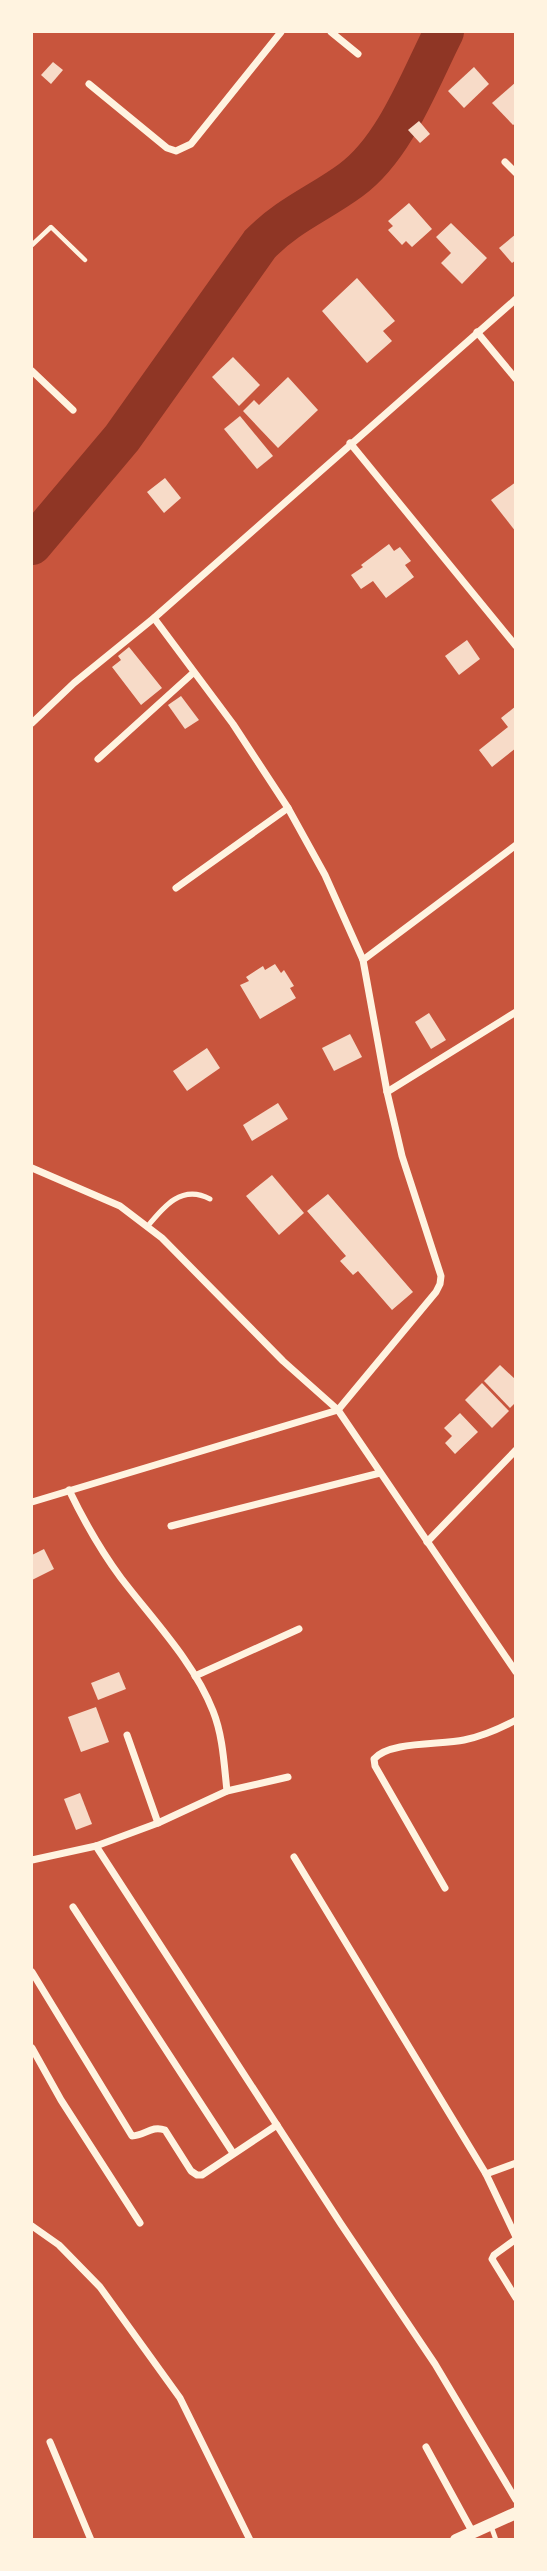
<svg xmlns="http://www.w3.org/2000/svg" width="547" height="2571" font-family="'PT Serif',serif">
	<rect width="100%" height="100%" fill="#c8553d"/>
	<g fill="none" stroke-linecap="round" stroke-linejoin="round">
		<path stroke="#8f3625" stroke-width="40" d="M32,545l90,-107 138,-194c28,-29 60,-41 91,-64 44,-32 69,-101 93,-148"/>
	</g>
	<g fill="#f7dbc8">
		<polygon points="53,62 63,70 51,84 41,75"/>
		<polygon points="474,67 489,84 464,108 448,91"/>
		<polygon points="516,82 516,123 513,125 492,103"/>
		<polygon points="419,121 430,134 420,143 408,130"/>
		<polygon points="409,203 432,229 412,247 406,241 402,245 388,230 393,226 388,221"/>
		<polygon points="451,223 487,258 462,284 441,263 451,253 436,237"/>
		<polygon points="516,234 516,260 512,263 499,248"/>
		<polygon points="357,278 395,321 383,331 392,341 367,363 322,311"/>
		<polygon points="233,357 260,385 239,406 212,377"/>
		<polygon points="288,377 318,410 278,448 243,411 254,400 259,405"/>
		<polygon points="240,416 273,456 257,469 224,429"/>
		<polygon points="165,478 181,498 164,513 147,492"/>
		<polygon points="516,482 516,532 491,500"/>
		<polygon points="389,544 394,551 400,547 411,561 405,565 414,577 386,598 373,581 361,589 351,575 363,567 361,565"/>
		<polygon points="467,640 480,659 459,675 445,656"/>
		<polygon points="129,647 162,688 141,705 112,667 121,660 118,656"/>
		<polygon points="181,696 199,720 185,729 168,705"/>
		<polygon points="516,706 516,748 492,767 479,750 508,727 501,718"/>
		<polygon points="275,964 281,973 284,970 294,986 290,988 296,998 260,1019 240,985 249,981 246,977 263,966 265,970"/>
		<polygon points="429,1013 446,1040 431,1049 415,1022"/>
		<polygon points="350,1034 362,1057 334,1071 322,1048"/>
		<polygon points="207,1048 220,1068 187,1091 173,1071"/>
		<polygon points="278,1103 288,1119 252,1141 243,1125"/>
		<polygon points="272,1175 304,1213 279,1235 246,1196"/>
		<polygon points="328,1194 413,1292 392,1310 358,1271 353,1275 340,1261 346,1256 307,1211"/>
		<polygon points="500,1365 516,1380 516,1402 510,1408 484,1381"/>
		<polygon points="482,1383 509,1411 492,1428 465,1400"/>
		<polygon points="460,1413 478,1432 455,1454 445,1443 452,1436 444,1428"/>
		<polygon points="44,1549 54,1569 32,1580 32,1555"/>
		<polygon points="119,1672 126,1689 98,1700 91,1683"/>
		<polygon points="96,1707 109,1742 81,1752 68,1717"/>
		<polygon points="80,1793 92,1824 76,1830 64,1799"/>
	</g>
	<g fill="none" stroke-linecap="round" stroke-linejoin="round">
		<polyline stroke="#fff3e0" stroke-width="4.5" points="32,245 51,227 85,260"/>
		<g stroke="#fff3e0" stroke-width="5">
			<path d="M147,1227c17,-21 35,-43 63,-28"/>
			<polyline points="491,2526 496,2540"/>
		</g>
		<g stroke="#fff3e0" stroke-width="7">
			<polyline points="331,32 358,54"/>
			<polyline points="89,84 167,148 176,151 191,144 281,32"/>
			<polyline points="505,162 516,173"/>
			<polyline points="477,332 516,379"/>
			<polyline points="32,371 73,410"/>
			<polyline points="350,443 516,646"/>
			<polyline points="32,723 74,683 154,618 516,299"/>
			<polyline points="98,759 193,673"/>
			<polyline points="176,888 288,808"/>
			<polyline points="363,960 516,845"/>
			<polyline points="387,1092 516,1012"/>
			<polyline points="32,1168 120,1206 162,1238 283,1361 338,1410 516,1672"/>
			<path d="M69,1490c15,31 32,61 52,88 32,42 73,84 92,133 10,25 11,53 14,80"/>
			<polyline points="32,1502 338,1410 436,1292 440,1284 441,1276 402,1156 387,1092 363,960 325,875 288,808 233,724 154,618"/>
			<polyline points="171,1526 380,1473"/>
			<polyline points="427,1542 516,1450"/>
			<polyline points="195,1676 299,1629"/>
			<polyline points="127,1735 158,1823"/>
			<polyline points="96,1846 341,2224 435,2364 516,2500"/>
			<polyline points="294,1857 486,2174 516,2163"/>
			<polyline points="32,1860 96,1846 158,1823 227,1791 288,1777"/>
			<path d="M445,1888l-70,-122 -1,-7c15,-18 67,-14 90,-19 19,-4 35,-11 52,-20"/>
			<polyline points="73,1907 233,2153"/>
			<path d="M32,1972l100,164c13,0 19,-11 33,-6l26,41 6,4h5l75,-50"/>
			<polyline points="32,2048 61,2100 140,2223"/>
			<polyline points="486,2174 516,2237"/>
			<polyline points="32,2226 59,2245 100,2287 180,2398 250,2540"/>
			<polyline points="516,2239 494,2255 492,2259 516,2298"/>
			<polyline points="50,2442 91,2540"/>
			<polyline points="426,2447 473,2533"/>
		</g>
		<polyline stroke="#fff3e0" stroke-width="12" points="456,2540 516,2513"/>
	</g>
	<rect width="547" height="2571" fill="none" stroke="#fff3e0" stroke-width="66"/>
</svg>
